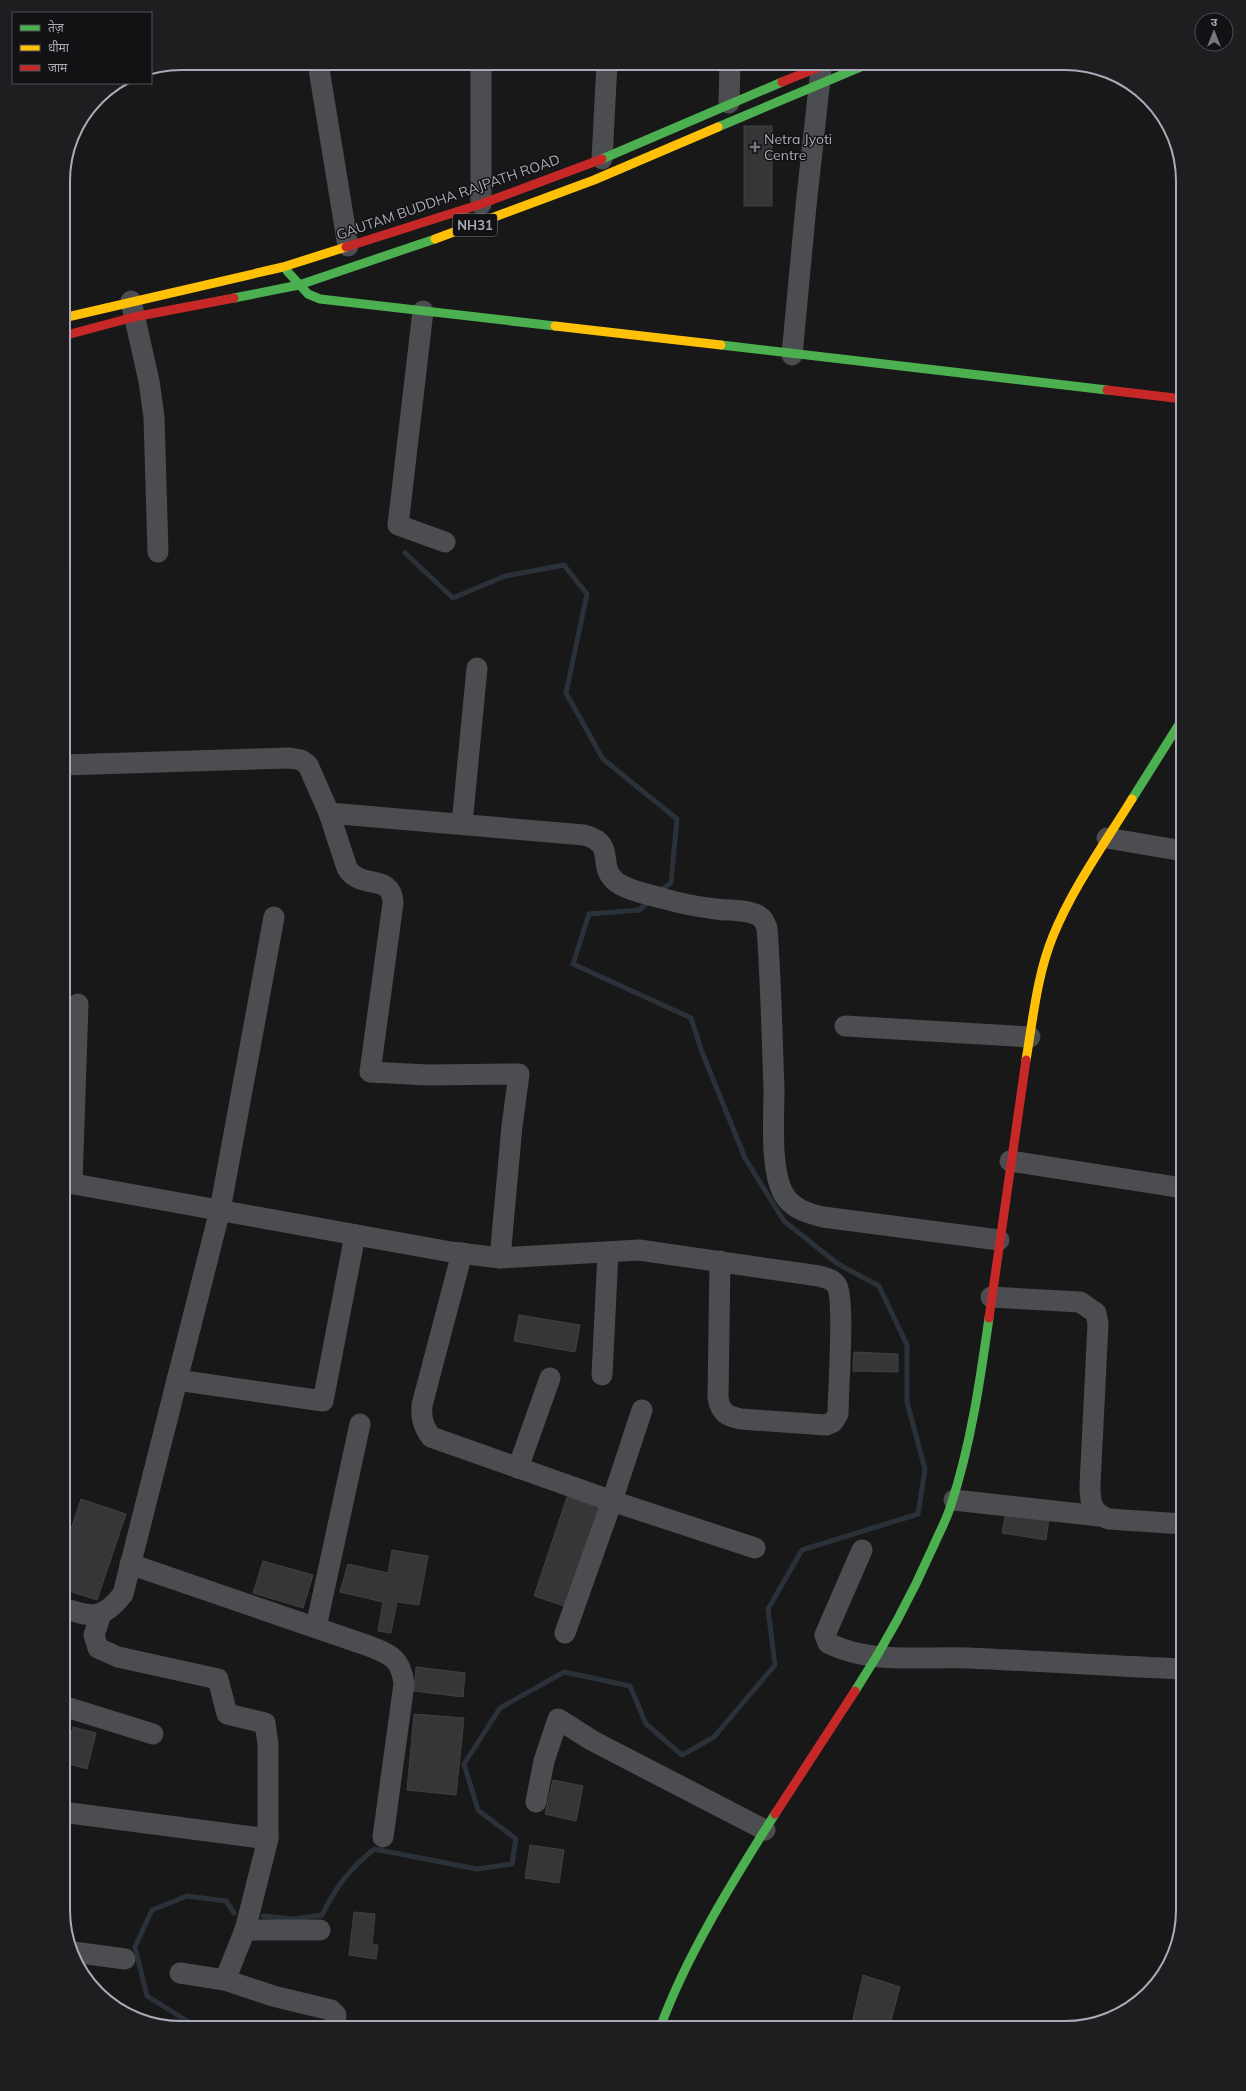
<svg xmlns="http://www.w3.org/2000/svg" width="1246" height="2091" font-family="Mulish,'Noto Sans Devanagari',sans-serif">
	<rect width="100%" height="100%" fill="#181818"/>
	<g fill="none" stroke-linecap="round" stroke-linejoin="round">
		<g stroke="#2b3139" stroke-width="5">
			<polyline points="405,553 453,598 505,576 564,565 587,594 566,693 603,759 677,819 671,883 660,891"/>
			<path d="M263,1916l30,3 29,-4c15,-30 26,-44 52,-66l103,20 35,-5 4,-25 -38,-29 -14,-46 36,-56 64,-36 66,14 16,38 36,31 32,-18 61,-72 -7,-56 34,-59 116,-36 7,-45 -18,-67v-57l-28,-59 -41,-22 -54,-43 -39,-63 -43,-106 -11,-34 -118,-54 16,-50 50,-4 11,-9"/>
			<polyline points="203,2028 192,2024 147,1996 135,1947 152,1910 187,1896 226,1901 234,1913"/>
		</g>
	</g>
	<g fill="#363637" stroke="#404144">
		<rect x="744" y="126" width="28" height="80"/>
		<polygon points="519,1315 580,1325 575,1352 514,1341"/>
		<polygon points="854,1352 898,1354 898,1372 853,1371"/>
		<polygon points="567,1497 602,1508 570,1608 534,1596"/>
		<polygon points="81,1499 126,1514 97,1600 63,1589 63,1553"/>
		<polygon points="1006,1511 1049,1518 1046,1540 1002,1533"/>
		<polygon points="392,1550 428,1556 419,1605 397,1602 391,1633 378,1631 383,1602 340,1592 348,1564 388,1573"/>
		<polygon points="263,1561 313,1575 303,1608 253,1593"/>
		<polygon points="416,1667 465,1673 463,1697 414,1691"/>
		<polygon points="414,1714 464,1718 456,1795 407,1790"/>
		<polygon points="73,1727 96,1733 87,1769 63,1762"/>
		<polygon points="553,1780 583,1786 576,1821 545,1814"/>
		<polygon points="530,1845 564,1850 559,1883 525,1878"/>
		<polygon points="354,1912 375,1914 372,1945 378,1945 376,1959 349,1955"/>
		<polygon points="863,1975 900,1987 889,2028 851,2028"/>
	</g>
	<g fill="none" stroke-linecap="round" stroke-linejoin="round">
		<g stroke="#4c4d51" stroke-width="21">
			<polyline points="318,63 348,246"/>
			<polyline points="729,103 730,63"/>
			<polyline points="602,159 607,63"/>
			<polyline points="481,204 481,63"/>
			<polyline points="131,301 149,381 154,417 158,552"/>
			<polyline points="423,311 398,525 445,542"/>
			<polyline points="792,355 806,206 821,69"/>
			<path d="M63,765l227,-7 11,2 7,5 21,48 18,55c14,23 45,4 46,35l-23,169 58,3 91,-1 -7,52 -12,132"/>
			<path d="M329,813l255,22c33,9 13,28 30,45 10,10 37,15 51,19 17,5 34,8 51,10 14,2 31,0 43,7 5,3 6,7 8,12 4,54 5,108 7,162 0,29 -4,77 9,103 9,16 24,20 40,24l176,23"/>
			<polyline points="462,824 477,668"/>
			<polyline points="1107,838 1183,851"/>
			<polyline points="845,1026 1030,1037"/>
			<polyline points="1010,1161 1183,1188"/>
			<path d="M63,1182l388,70 49,6 139,-8 180,26c7,2 14,3 18,10 8,16 1,105 1,128l-5,8 -7,3 -85,-6c-15,-3 -20,-6 -23,-21l2,-137"/>
			<polyline points="72,1183 78,1004"/>
			<path d="M462,1253l-40,152c-1,13 1,21 9,32l181,64 143,47"/>
			<path d="M991,1297l89,5 16,11 2,11 -8,161c0,17 1,28 19,34l74,5"/>
			<polyline points="602,1375 608,1252"/>
			<polyline points="177,1380 323,1401 355,1235"/>
			<polyline points="518,1468 550,1378"/>
			<polyline points="954,1500 1099,1516"/>
			<path d="M862,1550l-37,85 3,8c44,22 93,13 140,15 72,3 143,8 215,11"/>
			<path d="M130,1564l239,82c23,9 32,13 35,38l-21,153"/>
			<path d="M63,1608c29,9 39,13 60,-14l97,-384 54,-293"/>
			<polyline points="316,1627 360,1424"/>
			<polyline points="565,1633 612,1501 642,1410"/>
			<polyline points="63,1706 153,1734"/>
			<polyline points="536,1802 544,1761 558,1719 593,1741 765,1830"/>
			<polyline points="63,1816 70,1813 268,1839 268,1744 265,1723 227,1714 218,1679 118,1657 98,1648 94,1635 101,1614"/>
			<polyline points="245,1930 320,1930"/>
			<polyline points="73,1952 125,1959"/>
			<polyline points="180,1973 225,1980 273,1996 331,2010 336,2015 335,2028"/>
			<polyline points="225,1980 245,1930 268,1839"/>
		</g>
		<g stroke="#4caf50" stroke-width="9">
			<polyline points="718,127 870,63"/>
			<polyline points="602,159 782,82"/>
			<polyline points="287,271 308,294 320,299 555,326"/>
			<polyline points="234,298 299,285 435,239"/>
			<polyline points="721,345 1107,390"/>
			<polyline points="1132,799 1183,718"/>
			<path d="M855,1691c30,-46 56,-94 78,-144 6,-14 14,-28 18,-42 20,-61 29,-124 38,-187"/>
			<path d="M660,2028c26,-72 74,-149 115,-214"/>
		</g>
		<g stroke="#ffc107" stroke-width="9">
			<polyline points="435,239 594,180 718,127"/>
			<polyline points="63,318 283,267 346,247"/>
			<polyline points="555,326 721,345"/>
			<path d="M1026,1060c7,-41 11,-85 27,-124 20,-49 52,-93 79,-137"/>
		</g>
		<g stroke="#c62828" stroke-width="9">
			<polyline points="782,82 829,63"/>
			<polyline points="346,247 481,204 602,159"/>
			<polyline points="63,336 134,317 234,298"/>
			<polyline points="1107,390 1183,399"/>
			<polyline points="989,1318 1026,1060"/>
			<polyline points="775,1814 855,1691"/>
		</g>
	</g>
	<path fill="#767880" stroke="#121214" stroke-width="1.5" d="M753 141h4v4h4v4h-4v4h-4v-4h-4v-4h4z"/>
	<g text-anchor="middle" dominant-baseline="central" stroke-width="3" stroke-linejoin="round" paint-order="stroke">
		<rect fill="#121214" stroke="#7c7e87" stroke-width="1" x="453" y="214" width="44" height="22" rx="3"/>
		<g font-size="13" font-weight="bold" fill="#a9acb8">
			<text x="475" y="225">NH31</text>
		</g>
		<g font-size="14" fill="#a9acb8" stroke="#121214" text-anchor="start">
			<text x="764" y="139">Netra Jyoti<tspan x="764" dy="16">Centre</tspan></text>
		</g>
		<g font-size="14" fill="#a9acb8" stroke="#121214">
			<text transform="translate(448 197) rotate(-19)">GAUTAM BUDDHA RAJPATH ROAD</text>
		</g>
	</g>
	<path d="M0 0H1246V2091H0ZM181 70H1065A111 111 0 0 1 1176 181V1910A111 111 0 0 1 1065 2021H181A111 111 0 0 1 70 1910V181A111 111 0 0 1 181 70Z" fill="#1e1e21" fill-rule="evenodd"/>
	<path fill="none" stroke="#a9acb8" stroke-width="2" d="M181 70H1065A111 111 0 0 1 1176 181V1910A111 111 0 0 1 1065 2021H181A111 111 0 0 1 70 1910V181A111 111 0 0 1 181 70Z"/>
	<rect x="12" y="12" width="140" height="72" fill="#121214" stroke="#4e5056"/>
	<rect x="20" y="25" width="20" height="6" fill="#4caf50" stroke="#4e5056"/>
	<text x="48" y="32" font-size="12" fill="#a9acb8">तेज़</text>
	<rect x="20" y="45" width="20" height="6" fill="#ffc107" stroke="#4e5056"/>
	<text x="48" y="52" font-size="12" fill="#a9acb8">धीमा</text>
	<rect x="20" y="65" width="20" height="6" fill="#c62828" stroke="#4e5056"/>
	<text x="48" y="72" font-size="12" fill="#a9acb8">जाम</text>
	<g transform="translate(1214 32)"><circle r="19" fill="#121214" stroke="#4e5056"/>
	<path d="M0-3L7 15L0 10L-7 15Z" fill="#767880"/>
	<text y="-6" font-size="11" font-weight="bold" text-anchor="middle" fill="#a9acb8">उ</text>
	</g>
</svg>
